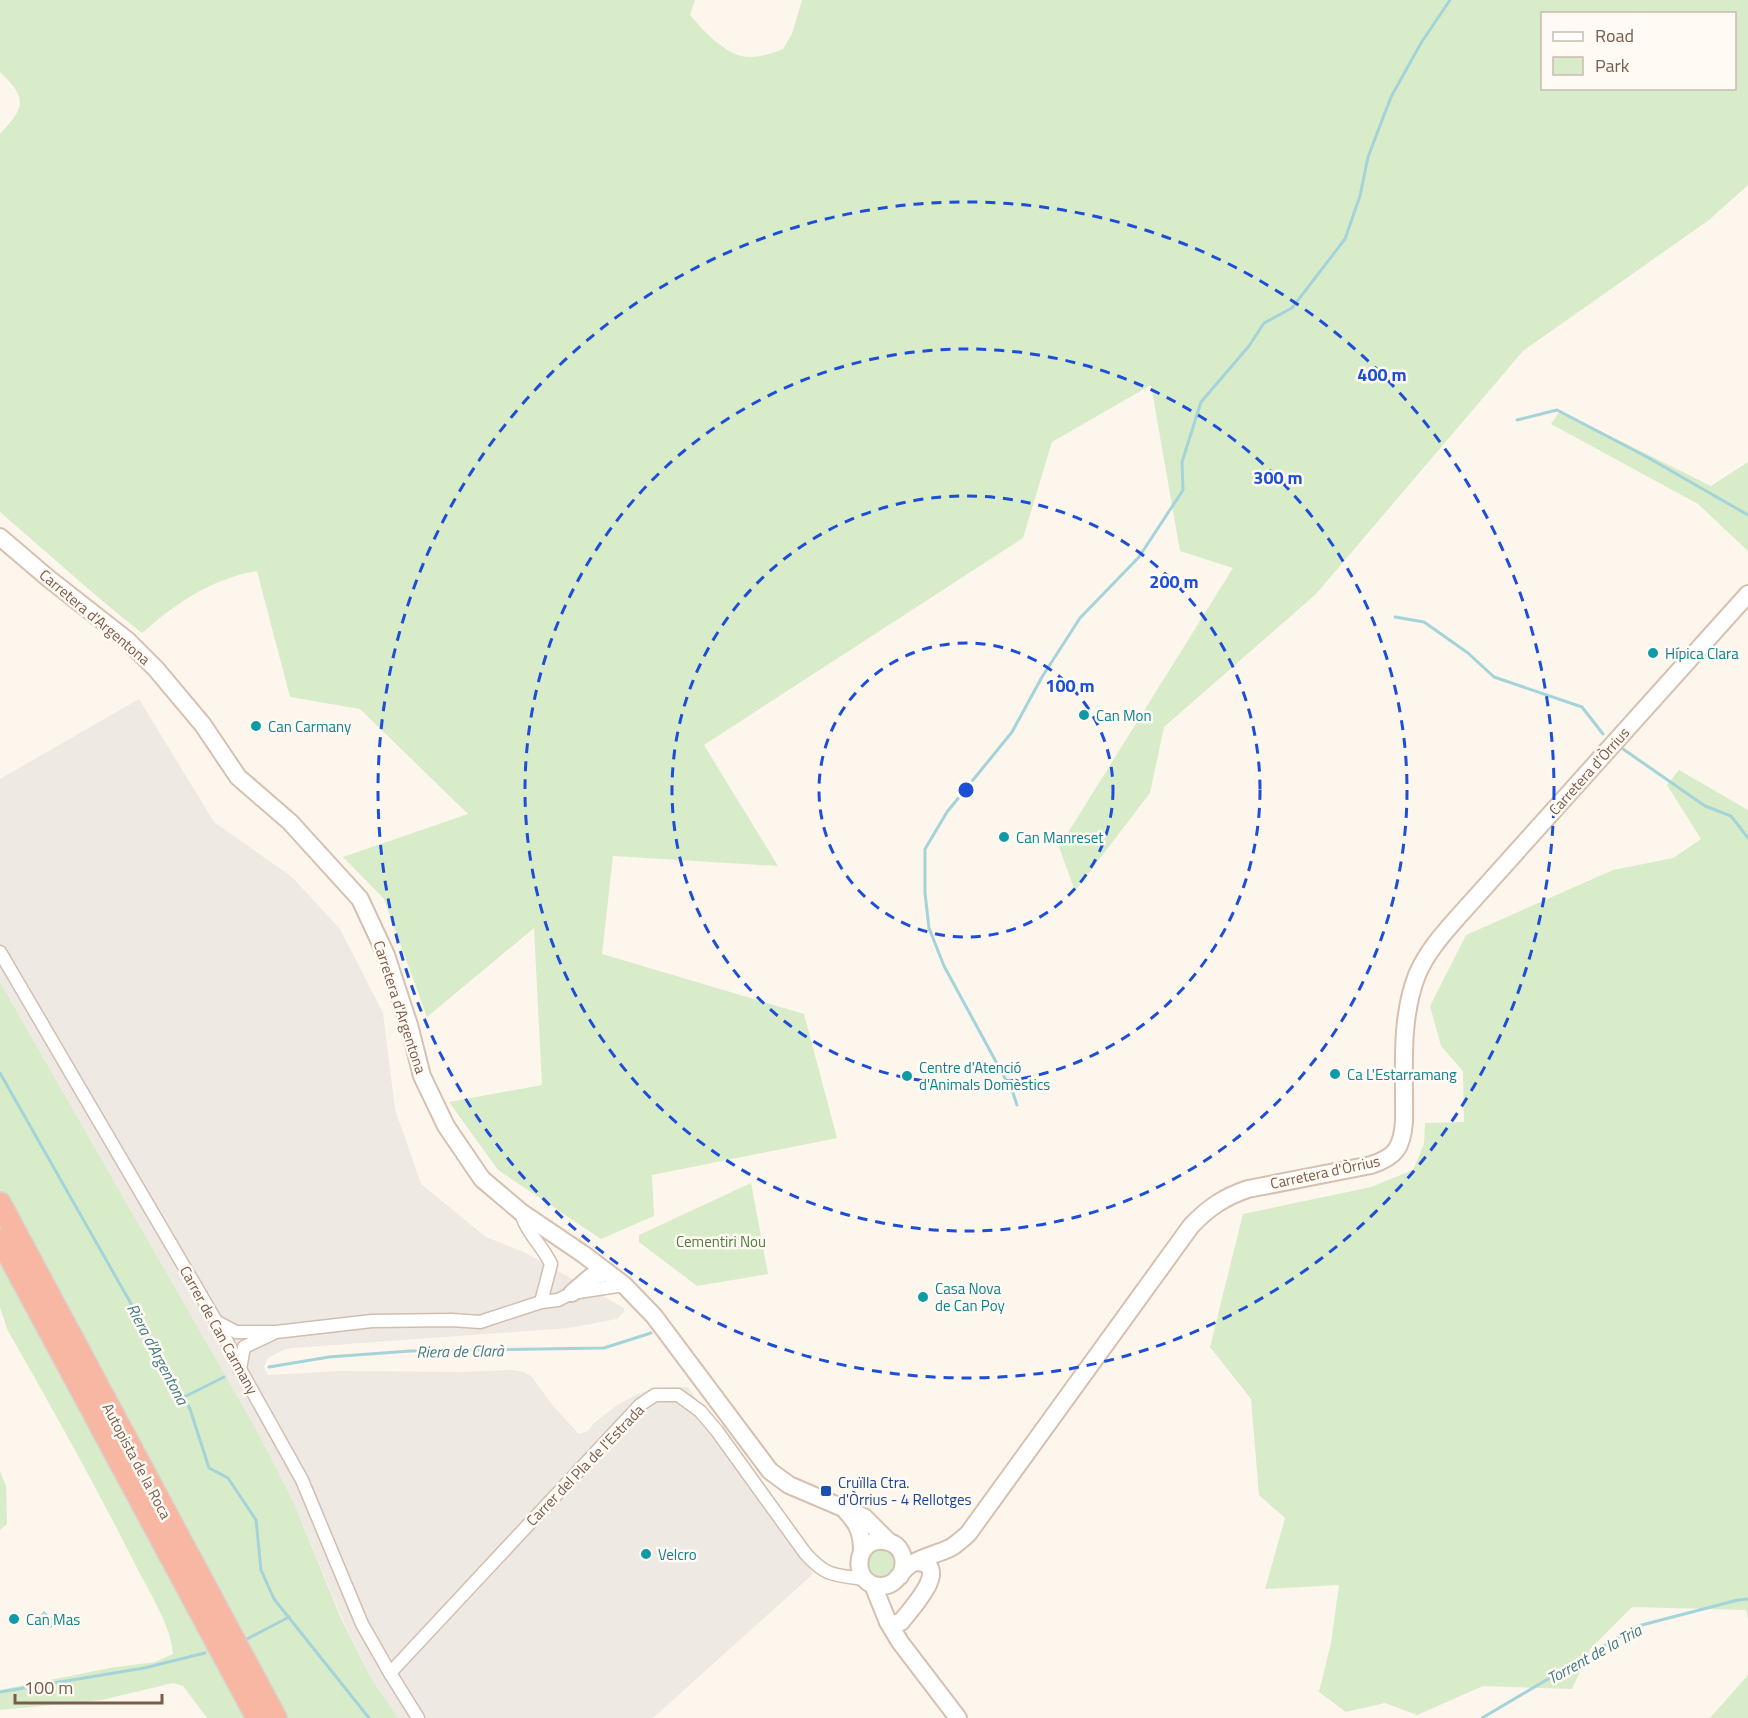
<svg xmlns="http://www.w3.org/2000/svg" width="1748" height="1718" font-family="'Titillium Web',sans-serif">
	<rect width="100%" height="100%" fill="#fdf6ec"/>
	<polygon fill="#efe9e4" points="139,699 214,822 292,877 340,929 383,1013 395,1109 421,1184 486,1237 526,1253 624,1308 624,1312 617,1319 569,1328 293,1348 283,1350 268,1358 264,1367 268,1375 340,1371 462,1372 513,1370 524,1372 532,1377 553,1406 579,1434 588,1431 594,1423 617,1405 638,1394 653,1388 688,1387 813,1574 653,1718 398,1718 371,1678 341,1616 294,1503 256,1429 0,982 0,779"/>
	<g fill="#d8ecc9" fill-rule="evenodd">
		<path d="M0,0h695l-5,15c13,15 31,35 51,41 14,3 30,-2 42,-7l9,-15 10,-34h946v185l-39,35 -186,131 -207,243 -152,133 -14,66 -75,98 -16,-44 174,-279 -53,-17 -29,-166 -99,57 -29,96 -319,207 74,121 -165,-10 -11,98 202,60 33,124 -185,37 2,41 -53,23 -103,-69 -49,-68 93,-17 -8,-157 -107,89 -43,-118 -41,-42 125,-43 -108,-105 -70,-12 -33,-126c-45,7 -82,33 -115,62 -49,-38 -95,-81 -142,-121v-378c25,-27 28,-35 0,-62zM1542,14h192v74h-192z"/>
		<polygon points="1560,411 1711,486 1748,462 1748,551 1698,504 1551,424"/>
		<polygon points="1679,770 1748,810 1748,1619 1746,1610 1632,1607 1590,1649 1572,1689 1483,1686 1417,1715 1385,1703 1346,1712 1319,1692 1331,1643 1339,1585 1265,1589 1285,1518 1259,1495 1251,1399 1210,1347 1243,1214 1371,1187 1413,1170 1424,1144 1425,1123 1464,1122 1463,1071 1441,1046 1430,1006 1466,935 1613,870 1673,858 1701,839 1667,785"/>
		<path d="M0,982l256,447 38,74 46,113 31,62 27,40h-191l-24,-32 -10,-3 -71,17 -102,10v-20l110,-22 45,-6 18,-8c-2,-30 -26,-65 -39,-92 -40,-79 -83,-156 -127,-233l-7,-22z"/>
		<polygon points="751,1183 768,1274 697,1286 639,1242 639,1235"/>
		<polygon points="0,1471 6,1486 7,1524 0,1530"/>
		<circle cx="882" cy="1563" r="14"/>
		<polygon points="1748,1675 1748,1718 1710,1718"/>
	</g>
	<path fill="#bfe3e8" stroke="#a5d3da" stroke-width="1.5" d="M44,1612l12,11 -5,4c-7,0 -11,-2 -12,-9z"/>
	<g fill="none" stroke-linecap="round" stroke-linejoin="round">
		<g stroke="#a5d3da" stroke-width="3">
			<polyline points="1517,420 1557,410 1647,457 1748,515"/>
			<polyline points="1395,617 1424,622 1468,653 1494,677 1582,707 1603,734"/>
			<polyline points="1623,749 1705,806 1731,816 1748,838"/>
			<polyline points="0,1073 184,1397 190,1409 209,1468 228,1478 256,1520 261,1570 274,1599 369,1718"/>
			<polyline points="1017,1105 1013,1093 944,966 929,928 925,893 925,849 947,812 1012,732 1042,677 1080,618 1139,557 1183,490 1182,462 1201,402 1249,346 1264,323 1292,308 1345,239 1360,196 1368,157 1391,97 1421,43 1450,0"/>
			<polyline points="269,1367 329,1357 410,1351 604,1348 651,1333"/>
			<polyline points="184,1397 224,1377"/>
			<polyline points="247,1639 289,1617"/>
			<polyline points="0,1692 144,1668 205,1653"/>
			<polyline points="1482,1718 1638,1626 1738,1600 1748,1599"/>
		</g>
		<defs>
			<g id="street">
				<polyline points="0,952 223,1333 240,1369 302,1480 362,1624 390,1673 418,1718"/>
				<path d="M521,1212c4,19 21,33 30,52l-10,38"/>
				<polyline points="217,1322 236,1332 276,1332 372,1321 452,1320 480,1322 541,1302 558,1300 572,1293 624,1285"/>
				<polyline points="240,1369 244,1347 272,1334"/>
				<path d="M390,1673l250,-268 15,-10h23l22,16 17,20 88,122c21,24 30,22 60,26"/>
			</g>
			<g id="secondary">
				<polyline points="0,537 48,578 127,640 156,669 203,725 238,777 290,822 360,899 386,955 409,1025 422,1076 446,1126 482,1179 521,1212 583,1254 624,1285 654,1316 770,1471 789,1485 864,1517 889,1542"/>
				<polyline points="572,1293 592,1276 608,1273"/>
				<path d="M846,1511c12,13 16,22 16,40"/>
				<path d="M900,1576c8,-15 2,-33 -16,-35 -32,-3 -33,46 -2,45 14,-1 16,-11 25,-19 12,-10 29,-12 43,-19 6,-3 12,-9 18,-14l223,-308c17,-18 33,-29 57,-37l123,-24c25,-8 31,-18 33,-43 1,-49 -5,-101 13,-147 9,-22 25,-40 40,-57l291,-324"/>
				<polyline points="873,1585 888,1622 900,1642 958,1718"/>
				<path d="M888,1622l5,2 8,-2c9,-12 52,-57 16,-60"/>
			</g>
			<g id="highway">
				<polyline points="0,1203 276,1718"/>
				<polyline points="0,1239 257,1718"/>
			</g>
		</defs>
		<use href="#street" stroke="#d1beb0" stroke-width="15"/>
		<use href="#secondary" stroke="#d6c0b0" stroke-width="20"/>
		<use href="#highway" stroke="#dad1cd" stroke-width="24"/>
		<use href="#street" stroke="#fff" stroke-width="12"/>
		<use href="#secondary" stroke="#fff" stroke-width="16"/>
		<use href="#highway" stroke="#f7b7a3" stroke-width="21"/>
	</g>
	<g fill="none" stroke="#1d4ed8" stroke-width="3" stroke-dasharray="10 8">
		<circle cx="966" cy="790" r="147"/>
		<circle cx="966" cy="790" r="294"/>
		<circle cx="966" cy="790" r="441"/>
		<circle cx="966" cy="790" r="588"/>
	</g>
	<g fill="#0f9aa8" stroke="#fffaf3" stroke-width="2">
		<circle cx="1653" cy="653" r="6"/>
		<circle cx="1084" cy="715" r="6"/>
		<circle cx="256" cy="726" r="6"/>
		<circle cx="1004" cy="837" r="6"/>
		<circle cx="1335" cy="1074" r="6"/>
		<circle cx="907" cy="1076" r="6"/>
		<circle cx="923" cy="1297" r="6"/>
		<circle cx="646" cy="1554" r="6"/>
		<circle cx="14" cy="1619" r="6"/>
	</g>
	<rect fill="#1a4fb4" stroke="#fffaf3" stroke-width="2" x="820" y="1485" width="12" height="12" rx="3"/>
	<g text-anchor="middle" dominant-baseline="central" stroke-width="5" stroke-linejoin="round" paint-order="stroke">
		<g font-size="15" fill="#7a5c4d" stroke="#fffaf3">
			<text transform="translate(95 617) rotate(40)">Carretera d'Argentona</text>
			<text transform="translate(1589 771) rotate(-48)">Carretera d'Òrrius</text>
			<text transform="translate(400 1007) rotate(72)">Carretera d'Argentona</text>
			<text transform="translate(1325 1172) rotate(-12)">Carretera d'Òrrius</text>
			<text transform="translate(219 1330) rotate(61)">Carrer de Can Carmany</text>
			<text transform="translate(137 1461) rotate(62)">Autopista de la Roca</text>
			<text transform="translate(585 1465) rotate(-46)">Carrer del Pla de l'Estrada</text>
		</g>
		<g font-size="15" fill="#0d838f" stroke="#fffaf3" text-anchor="start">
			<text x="1665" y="653">Hípica Clara</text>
			<text x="1096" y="715">Can Mon</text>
			<text x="268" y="726">Can Carmany</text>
			<text x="1016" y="837">Can Manreset</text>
			<text x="919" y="1067">Centre d'Atenció<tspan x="919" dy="17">d'Animals Domèstics</tspan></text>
			<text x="1347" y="1074">Ca L'Estarramang</text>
			<text x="935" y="1288">Casa Nova<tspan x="935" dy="17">de Can Poy</tspan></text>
			<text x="658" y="1554">Velcro</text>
			<text x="26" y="1619">Can Mas</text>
		</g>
		<g font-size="15" fill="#537a41" stroke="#fffaf3">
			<text x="721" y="1241">Cementiri Nou</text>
		</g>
		<g font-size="15" fill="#164399" stroke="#fffaf3" text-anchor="start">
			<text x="838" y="1482">Cruïlla Ctra.<tspan x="838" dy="17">d'Òrrius - 4 Rellotges</tspan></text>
		</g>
		<g font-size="16" font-style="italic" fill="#437c86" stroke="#fffaf3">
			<text transform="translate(460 1351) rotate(-1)">Riera de Clarà</text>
			<text transform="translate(158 1354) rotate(62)">Riera d'Argentona</text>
			<text transform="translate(1594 1654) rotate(-29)">Torrent de la Tria</text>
		</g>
	</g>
	<circle cx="966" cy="790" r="9" fill="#1d4ed8" stroke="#fffaf3" stroke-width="3"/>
	<g font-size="18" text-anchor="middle" font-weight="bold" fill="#1d4ed8" stroke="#fffaf3" stroke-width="5" stroke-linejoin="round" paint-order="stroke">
		<text x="1382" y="381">400 m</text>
		<text x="1278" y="484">300 m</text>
		<text x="1174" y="588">200 m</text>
		<text x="1070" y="692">100 m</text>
	</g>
	<rect x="1541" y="12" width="195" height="78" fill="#fffaf3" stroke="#cabbb1" stroke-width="1.5"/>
	<rect x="1553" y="32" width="30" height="9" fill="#ffffff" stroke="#cabbb1" stroke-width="1.5"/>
	<text x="1595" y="42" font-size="18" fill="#7a5c4d">Road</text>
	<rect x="1553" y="57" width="30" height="18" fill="#d8ecc9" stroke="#cabbb1" stroke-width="1.5"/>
	<text x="1595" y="72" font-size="18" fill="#7a5c4d">Park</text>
	<path d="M15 1694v9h147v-9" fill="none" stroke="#7a5c4d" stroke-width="3"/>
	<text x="24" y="1694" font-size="18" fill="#7a5c4d" stroke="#fffaf3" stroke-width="4.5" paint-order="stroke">100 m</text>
</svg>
